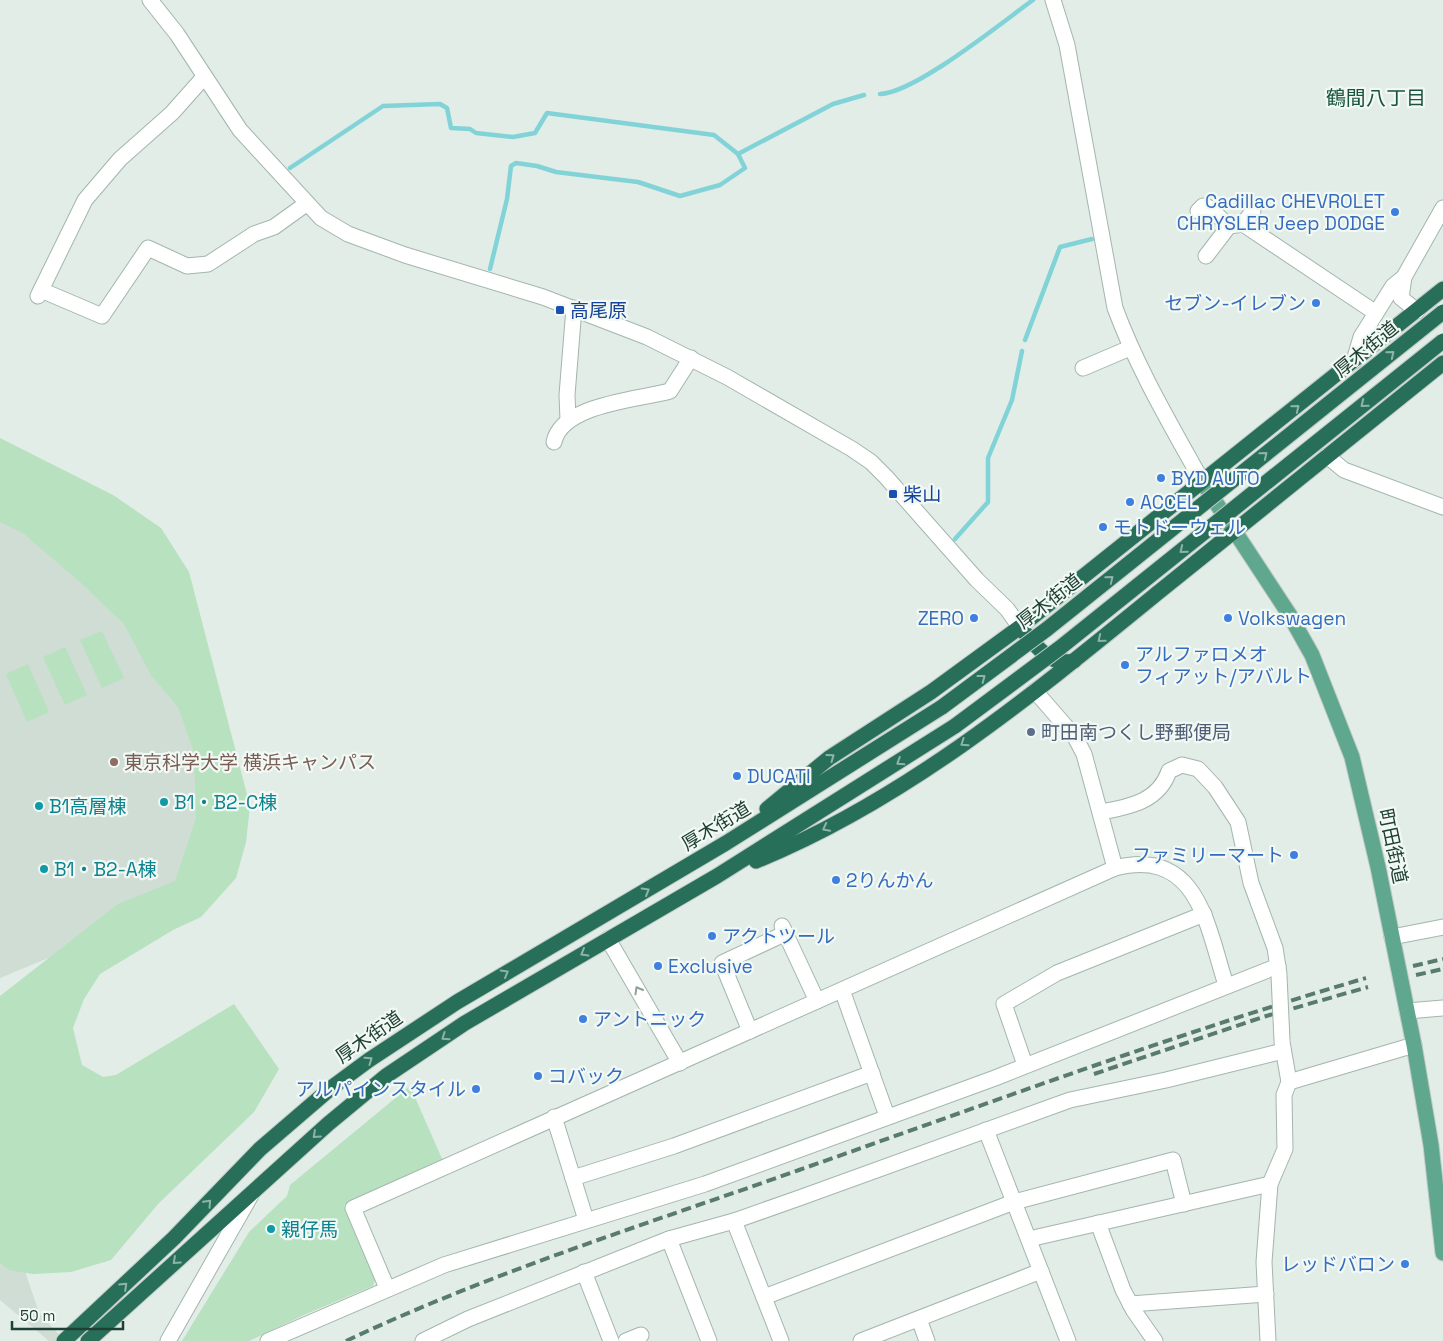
<svg xmlns="http://www.w3.org/2000/svg" width="1443" height="1341" font-family="'Space Grotesk','Noto Sans JP',sans-serif">
	<rect width="100%" height="100%" fill="#e1ede6"/>
	<g fill="#cfddd5">
		<polygon points="0,514 8,517 220,705 218,864 104,935 0,978"/>
		<polygon points="0,1196 39,1313 65,1341 49,1341 0,1300"/>
	</g>
	<g fill="#b7e1bf">
		<polygon points="0,438 113,495 161,528 189,572 250,806 246,842 236,878 201,917 173,930 100,974 84,999 73,1028 82,1065 103,1077 116,1075 234,1004 279,1069 254,1112 158,1204 111,1260 71,1272 33,1274 9,1270 0,1263 0,996 118,904 175,881 196,818 194,752 178,707 151,675 124,624 80,582 23,533 0,522"/>
		<polygon points="102,631 124,678 102,688 80,640"/>
		<polygon points="65,647 87,695 65,705 43,657"/>
		<polygon points="28,664 49,712 27,722 6,674"/>
		<polygon points="410,1086 443,1161 344,1205 375,1280 373,1286 306,1314 249,1341 182,1341 249,1232 287,1196 290,1185"/>
	</g>
	<g fill="none" stroke-linecap="round" stroke-linejoin="round">
		<g stroke="#82d3d8" stroke-width="4.5">
			<path d="M880,94c35,-1 121,-71 153,-94"/>
			<polyline points="738,154 833,104 864,95"/>
			<polyline points="290,168 383,106 440,104 447,108 451,128 470,129 476,133 513,137 535,133 547,113 714,135 738,154 745,168 720,185 680,196 638,182 556,172 537,166 516,163 511,166 507,199 490,269"/>
			<polyline points="1025,340 1060,247 1092,239"/>
			<polyline points="955,539 988,502 988,458 1012,400 1022,351"/>
		</g>
		<defs>
			<g id="minor">
				<polyline points="150,0 177,34 240,130 321,218 348,234 405,255 543,297 647,337 727,377 852,449 871,462 886,477 977,580 1007,609 1020,627"/>
				<path d="M1053,0l14,45 48,263c23,62 56,117 88,175"/>
				<polyline points="1198,211 1203,206 1208,207 1229,226 1243,224 1376,313"/>
				<polyline points="1243,224 1253,211"/>
				<polyline points="1206,256 1229,226"/>
				<polyline points="1404,277 1401,298 1417,311"/>
				<polyline points="41,290 102,316 148,248 187,266 208,264 254,234 274,227 306,204"/>
				<polyline points="38,296 85,200 120,159 172,113 204,77"/>
				<polyline points="1354,361 1361,337 1393,286 1404,277 1443,208"/>
				<polyline points="1083,368 1130,348"/>
				<polyline points="568,420 567,395 574,308"/>
				<path d="M554,442c8,-38 84,-42 116,-51l21,-33"/>
				<polyline points="1327,456 1344,470 1443,507"/>
				<polyline points="1035,691 1075,737 1084,754 1115,868"/>
				<path d="M1101,812c29,-5 58,-11 68,-41l13,-6 16,4 17,18 23,35 13,61 24,65 4,26"/>
				<polyline points="782,926 817,1001"/>
				<polyline points="1392,937 1443,927"/>
				<polyline points="608,939 680,1063"/>
				<polyline points="842,990 887,1116"/>
				<polyline points="1407,1011 1443,1008"/>
				<polyline points="750,1031 722,963 786,933"/>
				<polyline points="1282,1042 1289,1082"/>
				<polyline points="1025,1065 1004,1004 1057,973 1204,914"/>
				<polyline points="554,1117 586,1220"/>
				<polyline points="986,1130 1068,1341"/>
				<polyline points="573,1178 674,1146 872,1073"/>
				<polyline points="734,1221 781,1341"/>
				<polyline points="1098,1223 1123,1290 1134,1311 1155,1341"/>
				<polyline points="669,1239 709,1341"/>
				<polyline points="1029,1239 1270,1184"/>
				<polyline points="584,1272 611,1341"/>
				<path d="M387,1288l-34,-80 762,-340c83,-21 92,58 111,117"/>
				<polyline points="764,1297 1014,1202 1173,1160 1184,1204"/>
				<polyline points="1130,1304 1266,1294"/>
				<polyline points="919,1319 927,1341"/>
				<polyline points="168,1341 251,1195"/>
				<polyline points="268,1341 444,1265 705,1184 995,1078 1278,966"/>
				<polyline points="423,1341 468,1319 669,1239 734,1221 802,1197 1070,1100 1166,1080 1283,1051"/>
				<polyline points="626,1341 641,1335"/>
				<polyline points="861,1341 1041,1271"/>
				<polyline points="1268,1341 1264,1262 1270,1184 1285,1149 1284,1095 1289,1082 1414,1045"/>
			</g>
			<polyline id="major" points="1203,483 1289,614 1312,655 1352,757 1378,867 1414,1045 1431,1145 1443,1253"/>
			<g id="highway">
				<path d="M1024,632c14,16 26,34 50,29"/>
				<polyline points="767,809 829,758 931,692 1020,627 1443,289"/>
				<path d="M756,861c150,-61 280,-169 404,-270 94,-76 189,-152 283,-228"/>
				<polyline points="64,1341 174,1238 260,1149 331,1088 369,1060 457,1002 726,843 942,707"/>
				<polyline points="88,1341 328,1124 386,1076 465,1023 717,876 955,726"/>
			</g>
		</defs>
		<use href="#minor" stroke="#a3b6ad" stroke-width="17"/>
		<use href="#major" stroke="#c0cac6" stroke-width="17"/>
		<use href="#highway" stroke="#c0cac6" stroke-width="17"/>
		<use href="#minor" stroke="#fff" stroke-width="15"/>
		<use href="#major" stroke="#60a78f" stroke-width="15"/>
		<use href="#highway" stroke="#286f5a" stroke-width="15"/>
		<g stroke="#597b6f" stroke-width="4" stroke-dasharray="10 5" stroke-linecap="butt">
			<polyline points="1413,966 1443,959"/>
			<polyline points="1416,975 1443,969"/>
			<polyline points="1094,1074 1263,1017 1368,987"/>
			<path d="M346,1341c146,-69 301,-117 453,-171 188,-66 375,-136 567,-192"/>
		</g>
		<defs>
			<polyline id="minor-bridge" points="1279,976 1282,1040"/>
			<g id="highway-bridge">
				<polyline points="942,707 1047,629 1443,312"/>
				<polyline points="955,726 1061,647 1443,341"/>
			</g>
		</defs>
		<use href="#minor-bridge" stroke="#a3b6ad" stroke-width="17" stroke-linecap="butt"/>
		<use href="#highway-bridge" stroke="#c0cac6" stroke-width="17" stroke-linecap="butt"/>
		<use href="#minor-bridge" stroke="#fff" stroke-width="15"/>
		<use href="#highway-bridge" stroke="#286f5a" stroke-width="15"/>
	</g>
	<defs><path id="oneway-chevron" d="M-2-3.5L2.5 0L-2 3.5" fill="none" stroke-width="1.6" stroke-linecap="round" stroke-linejoin="round" transform="scale(1.25)"/></defs>
	<g stroke="#8db4a8">
		<use href="#oneway-chevron" transform="translate(1391 354) rotate(-39)"/>
		<use href="#oneway-chevron" transform="translate(1364 404) rotate(141)"/>
		<use href="#oneway-chevron" transform="translate(1296 408) rotate(-39)"/>
		<use href="#oneway-chevron" transform="translate(1264 455) rotate(-39)"/>
		<use href="#oneway-chevron" transform="translate(1183 550) rotate(141)"/>
		<use href="#oneway-chevron" transform="translate(1110 579) rotate(-39)"/>
		<use href="#oneway-chevron" transform="translate(1101 639) rotate(141)"/>
		<use href="#oneway-chevron" transform="translate(982 678) rotate(-37)"/>
		<use href="#oneway-chevron" transform="translate(964 743) rotate(146)"/>
		<use href="#oneway-chevron" transform="translate(831 757) rotate(-36)"/>
		<use href="#oneway-chevron" transform="translate(900 762) rotate(147)"/>
		<use href="#oneway-chevron" transform="translate(826 828) rotate(153)"/>
		<use href="#oneway-chevron" transform="translate(646 891) rotate(-30)"/>
		<use href="#oneway-chevron" transform="translate(584 953) rotate(150)"/>
		<use href="#oneway-chevron" transform="translate(505 973) rotate(-30)"/>
		<use href="#oneway-chevron" transform="translate(445 1037) rotate(146)"/>
		<use href="#oneway-chevron" transform="translate(369 1060) rotate(-35)"/>
		<use href="#oneway-chevron" transform="translate(316 1135) rotate(138)"/>
		<use href="#oneway-chevron" transform="translate(208 1203) rotate(-47)"/>
		<use href="#oneway-chevron" transform="translate(176 1261) rotate(138)"/>
		<use href="#oneway-chevron" transform="translate(124 1286) rotate(-43)"/>
	</g>
	<use stroke="#8fa09a" href="#oneway-chevron" transform="translate(638 990) rotate(-120)"/>
	<g fill="#3f7fe0" stroke="#f2f9f5" stroke-width="2">
		<circle cx="1395" cy="212" r="5"/>
		<circle cx="1316" cy="303" r="5"/>
		<circle cx="1161" cy="478" r="5"/>
		<circle cx="1130" cy="502" r="5"/>
		<circle cx="1103" cy="527" r="5"/>
		<circle cx="974" cy="618" r="5"/>
		<circle cx="1228" cy="618" r="5"/>
		<circle cx="1125" cy="665" r="5"/>
		<circle cx="737" cy="776" r="5"/>
		<circle cx="1294" cy="855" r="5"/>
		<circle cx="836" cy="880" r="5"/>
		<circle cx="712" cy="936" r="5"/>
		<circle cx="658" cy="966" r="5"/>
		<circle cx="583" cy="1019" r="5"/>
		<circle cx="538" cy="1076" r="5"/>
		<circle cx="476" cy="1089" r="5"/>
		<circle cx="1405" cy="1264" r="5"/>
	</g>
	<g fill="#1a4fb4" stroke="#f2f9f5" stroke-width="2">
		<rect x="555" y="305" width="10" height="10" rx="2.5"/>
		<rect x="888" y="489" width="10" height="10" rx="2.5"/>
	</g>
	<circle fill="#5c6f8a" stroke="#f2f9f5" stroke-width="2" cx="1031" cy="732" r="5"/>
	<circle fill="#8d6e63" stroke="#f2f9f5" stroke-width="2" cx="114" cy="762" r="5"/>
	<g fill="#0f9aa8" stroke="#f2f9f5" stroke-width="2">
		<circle cx="164" cy="802" r="5"/>
		<circle cx="39" cy="806" r="5"/>
		<circle cx="44" cy="869" r="5"/>
		<circle cx="271" cy="1229" r="5"/>
	</g>
	<g text-anchor="middle" dominant-baseline="central" stroke-width="4.5" stroke-linejoin="round" paint-order="stroke">
		<g font-size="19" fill="#366cbe" stroke="#f2f9f5" text-anchor="start">
			<text x="1385" y="201" text-anchor="end">Cadillac CHEVROLET<tspan x="1385" dy="22">CHRYSLER Jeep DODGE</tspan></text>
			<text x="1306" y="303" text-anchor="end">セブン-イレブン</text>
			<text x="1171" y="478">BYD AUTO</text>
			<text x="1140" y="502">ACCEL</text>
			<text x="1113" y="527">モトドーウェル</text>
			<text x="964" y="618" text-anchor="end">ZERO</text>
			<text x="1238" y="618">Volkswagen</text>
			<text x="1135" y="654">アルファロメオ<tspan x="1135" dy="22">フィアット/アバルト</tspan></text>
			<text x="747" y="776">DUCATI</text>
			<text x="1284" y="855" text-anchor="end">ファミリーマート</text>
			<text x="846" y="880">2りんかん</text>
			<text x="722" y="936">アクトツール</text>
			<text x="668" y="966">Exclusive</text>
			<text x="593" y="1019">アントニック</text>
			<text x="548" y="1076">コバック</text>
			<text x="466" y="1089" text-anchor="end">アルパインスタイル</text>
			<text x="1395" y="1264" text-anchor="end">レッドバロン</text>
		</g>
		<g font-size="19" fill="#164399" stroke="#f2f9f5" text-anchor="start">
			<text x="570" y="310">高尾原</text>
			<text x="903" y="494">柴山</text>
		</g>
		<g font-size="19" fill="#1f4034" stroke="#f2f9f5">
			<text transform="translate(1366 349) rotate(-39)">厚木街道</text>
			<text transform="translate(1049 601) rotate(-38)">厚木街道</text>
			<text transform="translate(716 826) rotate(-31)">厚木街道</text>
			<text transform="translate(1393 846) rotate(78)">町田街道</text>
			<text transform="translate(369 1037) rotate(-35)">厚木街道</text>
		</g>
		<g font-size="19" fill="#4e5e75" stroke="#f2f9f5" text-anchor="start">
			<text x="1041" y="732">町田南つくし野郵便局</text>
		</g>
		<g font-size="19" fill="#785e54" stroke="#f2f9f5" text-anchor="start">
			<text x="124" y="762">東京科学大学 横浜キャンパス</text>
		</g>
		<g font-size="19" fill="#0d838f" stroke="#f2f9f5" text-anchor="start">
			<text x="174" y="802">B1・B2-C棟</text>
			<text x="49" y="806">B1高層棟</text>
			<text x="54" y="869">B1・B2-A棟</text>
			<text x="281" y="1229">親仔馬</text>
		</g>
		<g font-size="20" fill="#195440" stroke="#f2f9f5">
			<text x="1376" y="98">鶴間八丁目</text>
		</g>
	</g>
	<path d="M12 1321v8h111v-8" fill="none" stroke="#1f4034" stroke-width="2.5"/>
	<text x="20" y="1321" font-size="15" fill="#1f4034" stroke="#f2f9f5" stroke-width="4" paint-order="stroke">50 m</text>
</svg>
